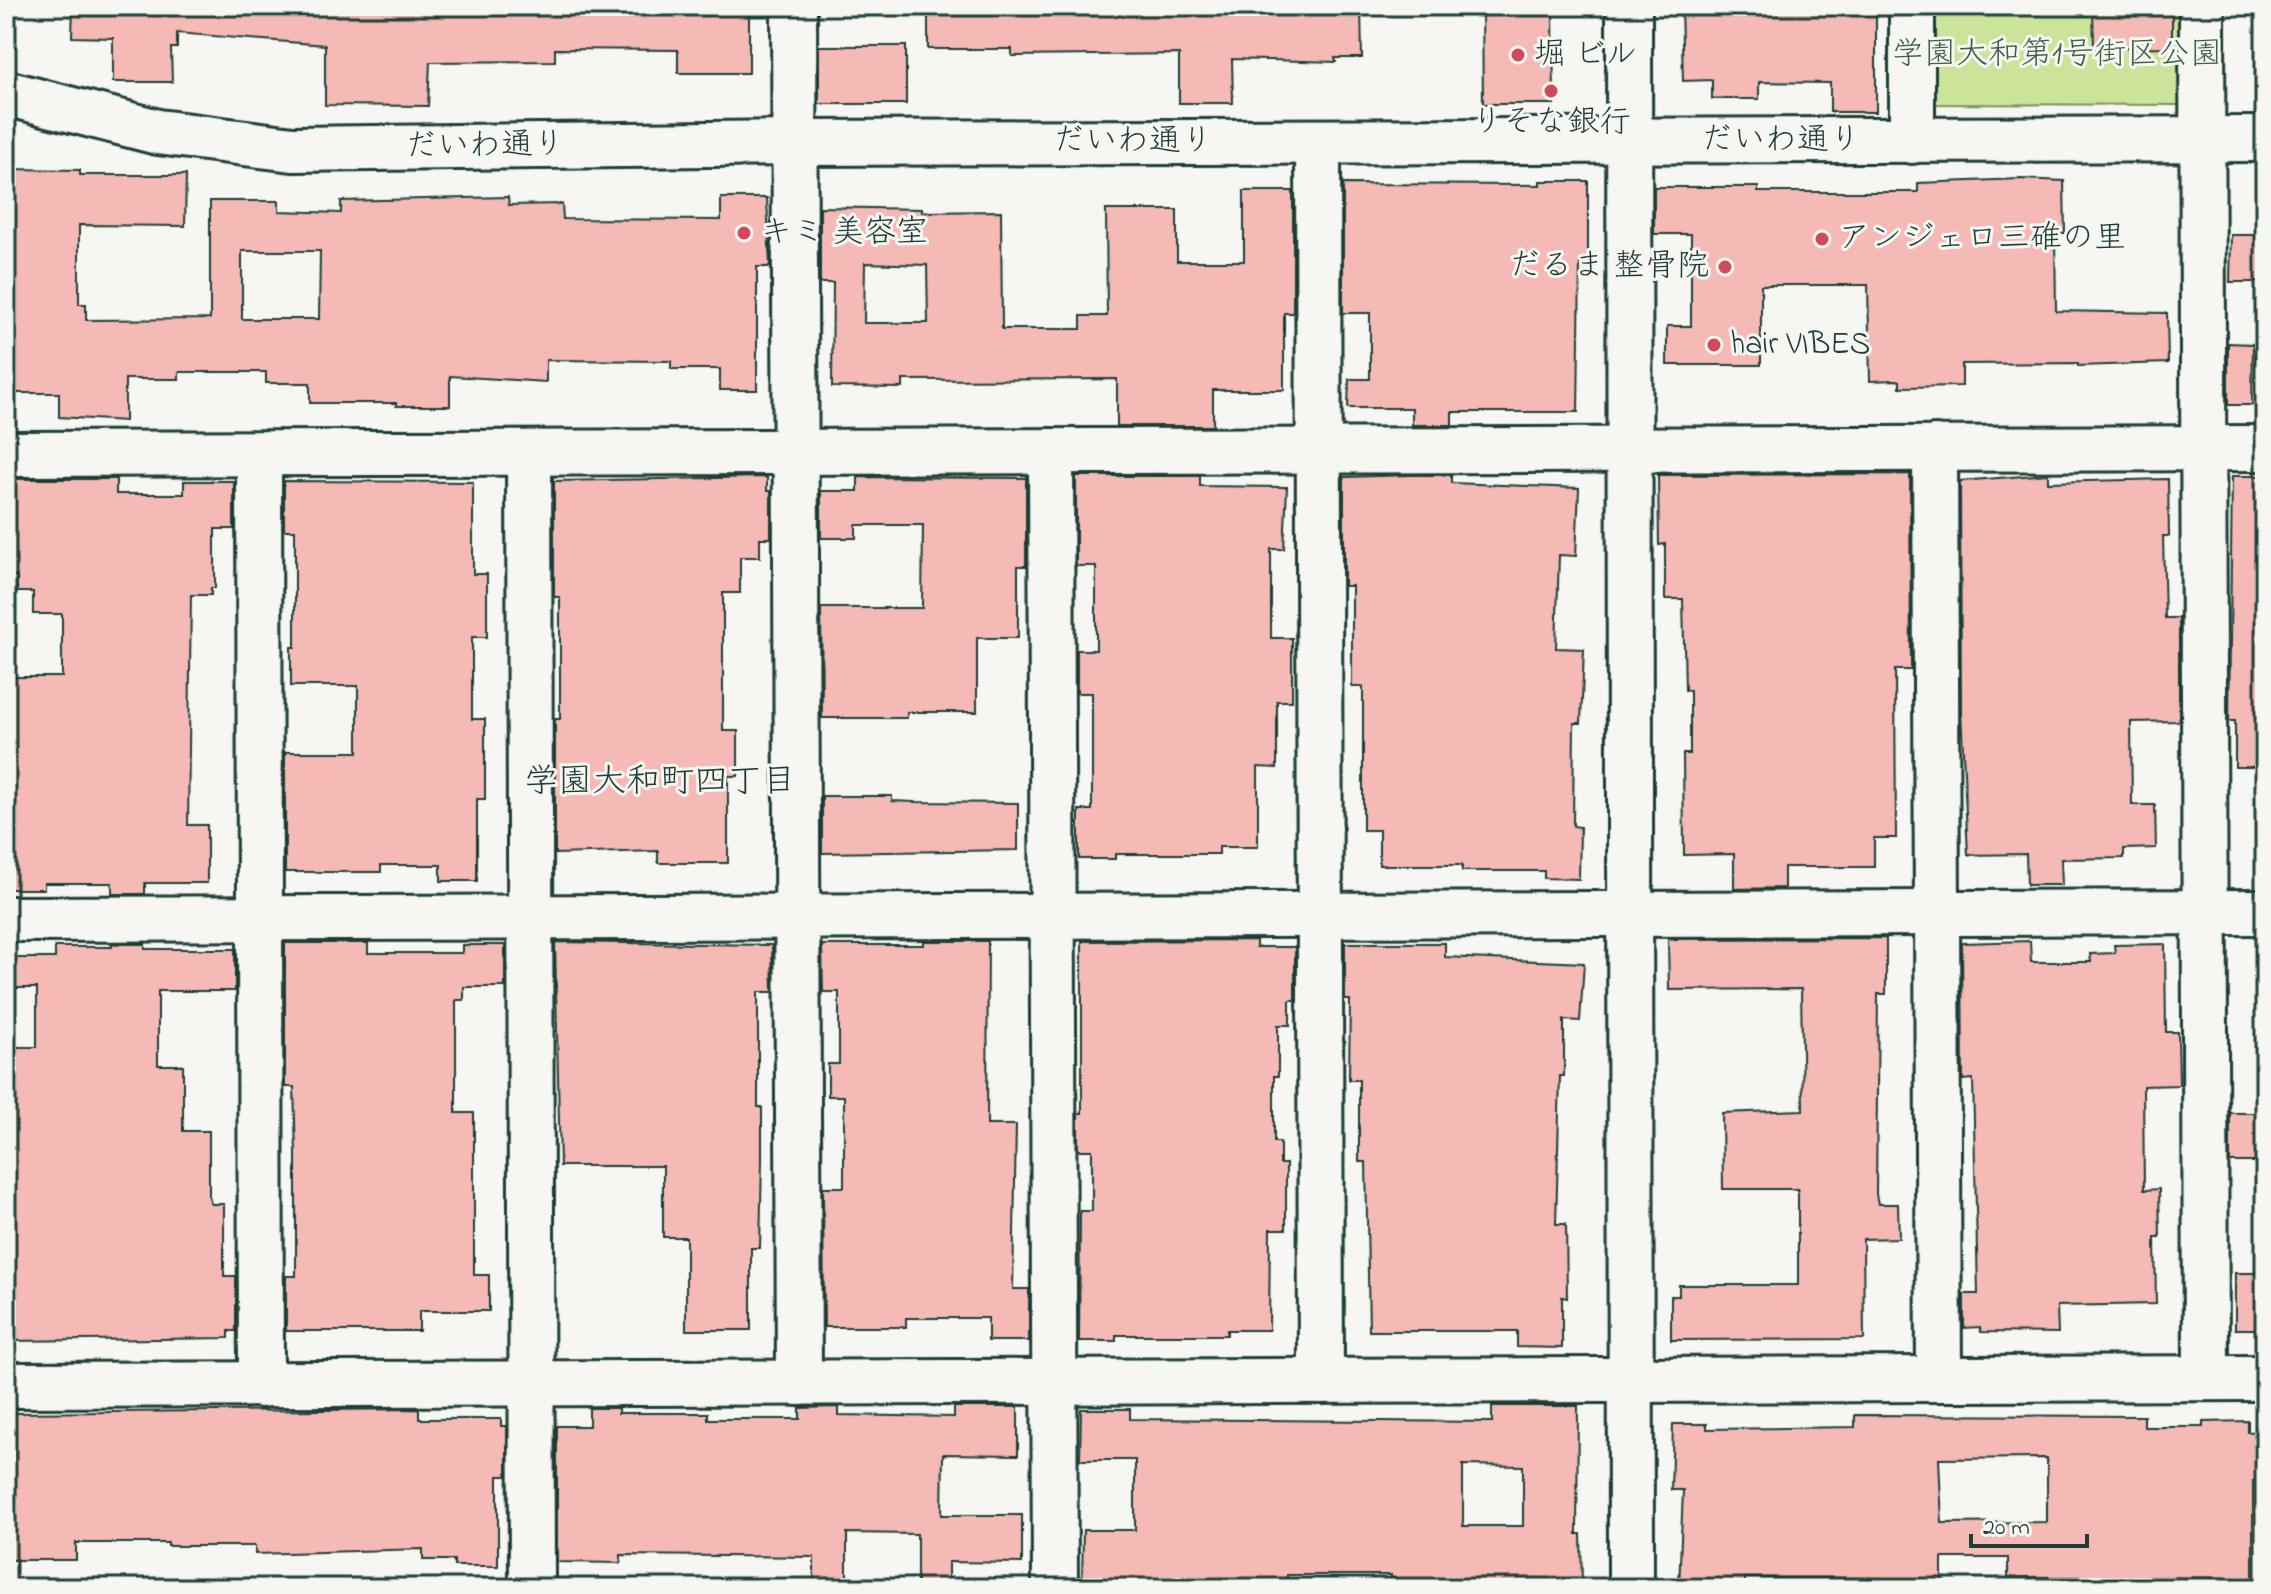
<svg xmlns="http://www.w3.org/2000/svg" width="2271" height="1594" font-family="'Indie Flower','Klee One',sans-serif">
	<rect width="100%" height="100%" fill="#f6f6f2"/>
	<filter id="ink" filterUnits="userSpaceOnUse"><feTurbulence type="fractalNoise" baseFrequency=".0125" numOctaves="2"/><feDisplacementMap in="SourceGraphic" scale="16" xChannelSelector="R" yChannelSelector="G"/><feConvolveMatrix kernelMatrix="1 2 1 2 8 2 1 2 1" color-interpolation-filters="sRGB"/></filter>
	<g filter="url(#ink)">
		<polygon fill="#cce499" stroke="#769066" stroke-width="2" points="1929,6 2184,6 2184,105 1929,104"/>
		<g fill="#f5bab6" stroke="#1f3d34" stroke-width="2" fill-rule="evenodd">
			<polygon points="73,6 749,6 749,73 678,73 678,50 555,49 555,61 430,62 428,106 325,105 325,45 177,33 177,48 171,48 172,82 113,82 113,38 72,37"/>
			<polygon points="928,6 1361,6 1362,58 1335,58 1336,62 1232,59 1233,103 1179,103 1179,54 1012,56 1012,49 928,49"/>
			<polygon points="1482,6 1553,6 1554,104 1483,104"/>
			<polygon points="1681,6 1876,6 1876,112 1830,112 1830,83 1759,82 1759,99 1712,99 1712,80 1683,81"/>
			<polygon points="2093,6 2172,6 2172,47 2094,48"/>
			<rect x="819" y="46" width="87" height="58"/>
			<path d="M6,169l74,1v5h106l-1,51 -106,-1v79h7v16l124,-1v-118h69v10l62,2v-12l167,-4 1,8 53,-1 1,15 158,1v-22h46l3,69h-13v123h-37v-21h-49v-8l-125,-1v22l-96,-6v30h-54v-3h-86v-20h-44v-11h-87v7h-54v42l-66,-4v-24h-49v-9h-4zM242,251h78l-1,68h-77z"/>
			<polygon points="2021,179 2064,181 2065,233 2055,233 2056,311 2167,313 2168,363 2078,366 2078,363 1962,364 1962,386 1900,387 1900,381 1896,380 1870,381 1868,285 1761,285 1761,365 1667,365 1667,326 1691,326 1691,234 1654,234 1654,187 1758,187 1758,192 1918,192 1918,183"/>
			<polygon points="1540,181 1588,181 1588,263 1580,263 1578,412 1452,412 1452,425 1412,425 1412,408 1348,408 1349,379 1370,379 1370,313 1343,313 1343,184 1540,185"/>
			<path d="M1244,191h49v122h-9v77h-71v36h-96v-47l-214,1v8l-71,-1 1,-104h-13v-76l102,2v3l79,-1 1,118h79v-13h26l-1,-106h71v51h67zM865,263l62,2 1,58h-64z"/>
			<polygon points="2231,235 2265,235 2264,282 2230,282"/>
			<polygon points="2228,343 2253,344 2252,405 2228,405"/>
			<polygon points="1910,474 1911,670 1895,670 1896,838 1874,838 1874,867 1784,867 1784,888 1734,889 1734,854 1684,855 1683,754 1690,754 1690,690 1685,690 1683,599 1665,599 1665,544 1659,545 1658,475"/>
			<polygon points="2048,474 2048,482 2168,479 2169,536 2163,536 2165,618 2179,618 2179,721 2131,722 2132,805 2155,805 2156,848 2124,849 2124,858 2061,859 2062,885 2027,885 2026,854 1968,855 1961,710 1960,481"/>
			<polygon points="1412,475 1451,475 1451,483 1579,488 1576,556 1559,555 1556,648 1584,649 1581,723 1574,723 1573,826 1580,827 1579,879 1544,878 1544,871 1462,871 1462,865 1379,865 1379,830 1363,830 1363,687 1352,687 1352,586 1344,586 1344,477"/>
			<polygon points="1076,476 1200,476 1200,486 1287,487 1284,549 1271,549 1271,638 1292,638 1292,701 1277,701 1277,768 1258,767 1258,847 1219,847 1219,854 1115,854 1115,859 1079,859 1079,810 1092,810 1092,693 1077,693 1077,650 1096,650 1096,566 1076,566"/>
			<polygon points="2232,476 2265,476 2265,767 2235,767 2235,721 2229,721"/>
			<polygon points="767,477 767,491 771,491 771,538 760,538 760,557 740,557 740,593 723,593 723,731 738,731 738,776 728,776 728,863 658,863 658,851 555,854 555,719 560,719 560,597 554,597 554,481"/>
			<polygon points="858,477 1026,478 1026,566 1018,566 1018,638 977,638 977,712 907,712 907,718 822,718 821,608 922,608 923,525 856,525 856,538 821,538 821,491 858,491"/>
			<polygon points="7,479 116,479 116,494 184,494 184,481 234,481 234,529 215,529 215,588 211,588 211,595 191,595 188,825 207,825 207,883 145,883 145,894 112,894 112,883 44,883 44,889 6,889 6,677 62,677 62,614 33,614 33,592 17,592 17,576 7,576"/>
			<polygon points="284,481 473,482 473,574 487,574 487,637 472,637 472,719 485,719 485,799 477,799 477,881 441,881 441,865 381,865 381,872 285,872 285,752 358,752 358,686 291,686 291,647 295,647 295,530 284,530"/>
			<polygon points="822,796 892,796 892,801 914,802 1018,803 1018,850 822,853"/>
			<polygon points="1886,938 1886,994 1878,994 1876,1194 1878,1204 1898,1204 1899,1238 1863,1239 1864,1339 1671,1340 1671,1296 1679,1296 1679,1285 1798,1285 1798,1189 1723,1189 1722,1113 1803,1110 1801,989 1669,990 1668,939"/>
			<polygon points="1256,940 1256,947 1295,947 1295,1000 1290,1000 1290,1025 1278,1025 1278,1076 1274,1076 1274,1142 1280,1142 1280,1164 1286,1164 1286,1229 1270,1229 1269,1330 1227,1330 1227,1335 1116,1335 1116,1341 1079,1341 1080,1211 1092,1211 1092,1150 1078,1150 1078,1113 1082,1113 1082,941"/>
			<polygon points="924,941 988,941 987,1125 1016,1125 1013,1289 1029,1289 1029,1341 988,1341 988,1318 906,1318 906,1327 824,1327 823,1187 844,1187 844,1096 828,1096 828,1064 839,1064 839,992 823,992 822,945 924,945"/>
			<polygon points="2030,941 2031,962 2091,962 2090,954 2115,953 2114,945 2165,944 2166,1032 2178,1032 2179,1085 2143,1086 2144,1190 2159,1189 2160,1238 2155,1238 2156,1304 2057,1306 2058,1333 1981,1332 1980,1327 1964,1328 1964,1294 1978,1294 1973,1079 1963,1080 1962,943"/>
			<polygon points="555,942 772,945 773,992 758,992 758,1107 762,1107 762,1160 760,1248 751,1248 751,1330 686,1330 686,1237 663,1237 663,1166 560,1166"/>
			<polygon points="285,943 368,943 368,953 462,953 462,945 505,945 505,987 464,987 464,1000 456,1000 456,1113 474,1113 474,1275 489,1275 489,1311 419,1311 419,1331 286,1331 286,1276 296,1276 296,1154 294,1087 285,1087"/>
			<polygon points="1345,943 1445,943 1445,957 1584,963 1580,1021 1564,1020 1564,1076 1560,1076 1556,1224 1566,1224 1567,1298 1562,1297 1562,1348 1517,1347 1517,1331 1369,1331 1366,1162 1359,1162 1359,1080 1349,1080 1350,1000 1345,1000"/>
			<polygon points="112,944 145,944 145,949 235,949 235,991 158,991 158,1065 183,1065 183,1131 209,1131 209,1196 211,1204 224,1204 224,1276 236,1276 236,1331 229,1331 229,1338 13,1341 13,1238 6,1238 10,1047 37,1047 37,988 6,988 6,958 55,958 55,947 112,947"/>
			<rect x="2230" y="1113" width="35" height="49"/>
			<rect x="2235" y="1273" width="30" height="56"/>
			<path d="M1492,1406h86l-1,128h4l1,54 -191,-4v-9h-104v5h-85v8h-78v-5h-42l1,-53h52v-70h-55l1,-51h49v10l362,3zM1463,1465l60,1v60h-60z"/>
			<polygon points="839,1407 839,1415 954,1417 954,1407 1018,1407 1018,1455 943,1454 942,1515 1022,1515 1022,1563 948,1562 948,1588 917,1588 917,1534 847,1533 847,1588 814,1588 814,1557 621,1555 621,1563 557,1562 557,1426 589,1426 589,1408 618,1408 618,1413 708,1413 708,1419 800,1419 800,1408"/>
			<polygon points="419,1409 419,1419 501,1419 501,1426 507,1426 507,1476 498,1476 498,1566 454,1566 454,1560 423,1560 423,1549 255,1554 255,1546 168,1546 168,1543 76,1543 76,1560 9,1560 9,1504 14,1504 13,1413"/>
			<path d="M1855,1415l289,1v11h59v-5l45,-1v11l17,-1v50h-12v97l-245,-1v-19h-66v30h-30v-8l-53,-2h-114v9l-66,1 4,-98h-12l2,-66h34v5l148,-2zM2047,1458v64l-105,1 -3,-64z"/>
		</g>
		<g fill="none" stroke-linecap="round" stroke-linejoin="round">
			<defs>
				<g id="minor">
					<polyline points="794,6 799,1383"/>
					<polyline points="1629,6 1631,1588"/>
					<polyline points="1912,6 1912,141"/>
					<polyline points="2202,6 2206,1378"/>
					<polyline points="6,93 158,132 293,149 795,143 2265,139"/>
					<polyline points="1318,142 1321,1381"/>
					<polyline points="1935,448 1939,1379"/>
					<polyline points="1051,451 1055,1588"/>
					<polyline points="529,453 532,1588"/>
					<polyline points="6,454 2265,448"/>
					<polyline points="259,454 261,1385"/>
					<polyline points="6,919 2265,912"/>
					<polyline points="6,1385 2265,1378"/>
				</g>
			</defs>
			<use href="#minor" stroke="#1f3d34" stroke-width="50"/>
			<use href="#minor" stroke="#f6f6f2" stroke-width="44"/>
		</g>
	</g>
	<g fill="#d1495b" stroke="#f6f6f2" stroke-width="3">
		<circle cx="1518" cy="55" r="8"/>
		<circle cx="1551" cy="91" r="8"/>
		<circle cx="744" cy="233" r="8"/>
		<circle cx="1822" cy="239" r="8"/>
		<circle cx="1725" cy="267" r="8"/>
		<circle cx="1714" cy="345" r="8"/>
	</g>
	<g text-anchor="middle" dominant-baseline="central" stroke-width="6" stroke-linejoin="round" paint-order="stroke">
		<g font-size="32" fill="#1f3d34" stroke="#f6f6f2" text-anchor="start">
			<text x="1534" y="55">堀 ビル</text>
			<text x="1551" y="123" text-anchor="middle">りそな銀行</text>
			<text x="760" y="233">キミ 美容室</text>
			<text x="1838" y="239">アンジェロ三碓の里</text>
			<text x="1709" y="267" text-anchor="end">だるま 整骨院</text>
			<text x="1730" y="345">hair VIBES</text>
		</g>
		<g font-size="32" fill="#425e48" stroke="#f6f6f2">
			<text x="2057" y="55">学園大和第1号街区公園</text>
		</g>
		<g font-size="32" fill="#1f3d34" stroke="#f6f6f2">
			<text x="1781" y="141">だいわ通り</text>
			<text x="1133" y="142">だいわ通り</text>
			<text transform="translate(485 147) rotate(-1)">だいわ通り</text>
		</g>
		<g font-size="34" fill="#1f3d34" stroke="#f6f6f2">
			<text x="660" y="783">学園大和町四丁目</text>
		</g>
	</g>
	<rect width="2271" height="1594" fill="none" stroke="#f6f6f2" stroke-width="32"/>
	<rect x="16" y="16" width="2239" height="1562" fill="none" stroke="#1f3d34" stroke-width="3" filter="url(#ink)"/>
	<path d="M1971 1534v12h116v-12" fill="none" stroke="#1f3d34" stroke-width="4"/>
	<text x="1983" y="1534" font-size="24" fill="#1f3d34" stroke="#f6f6f2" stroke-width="6" paint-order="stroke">20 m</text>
</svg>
